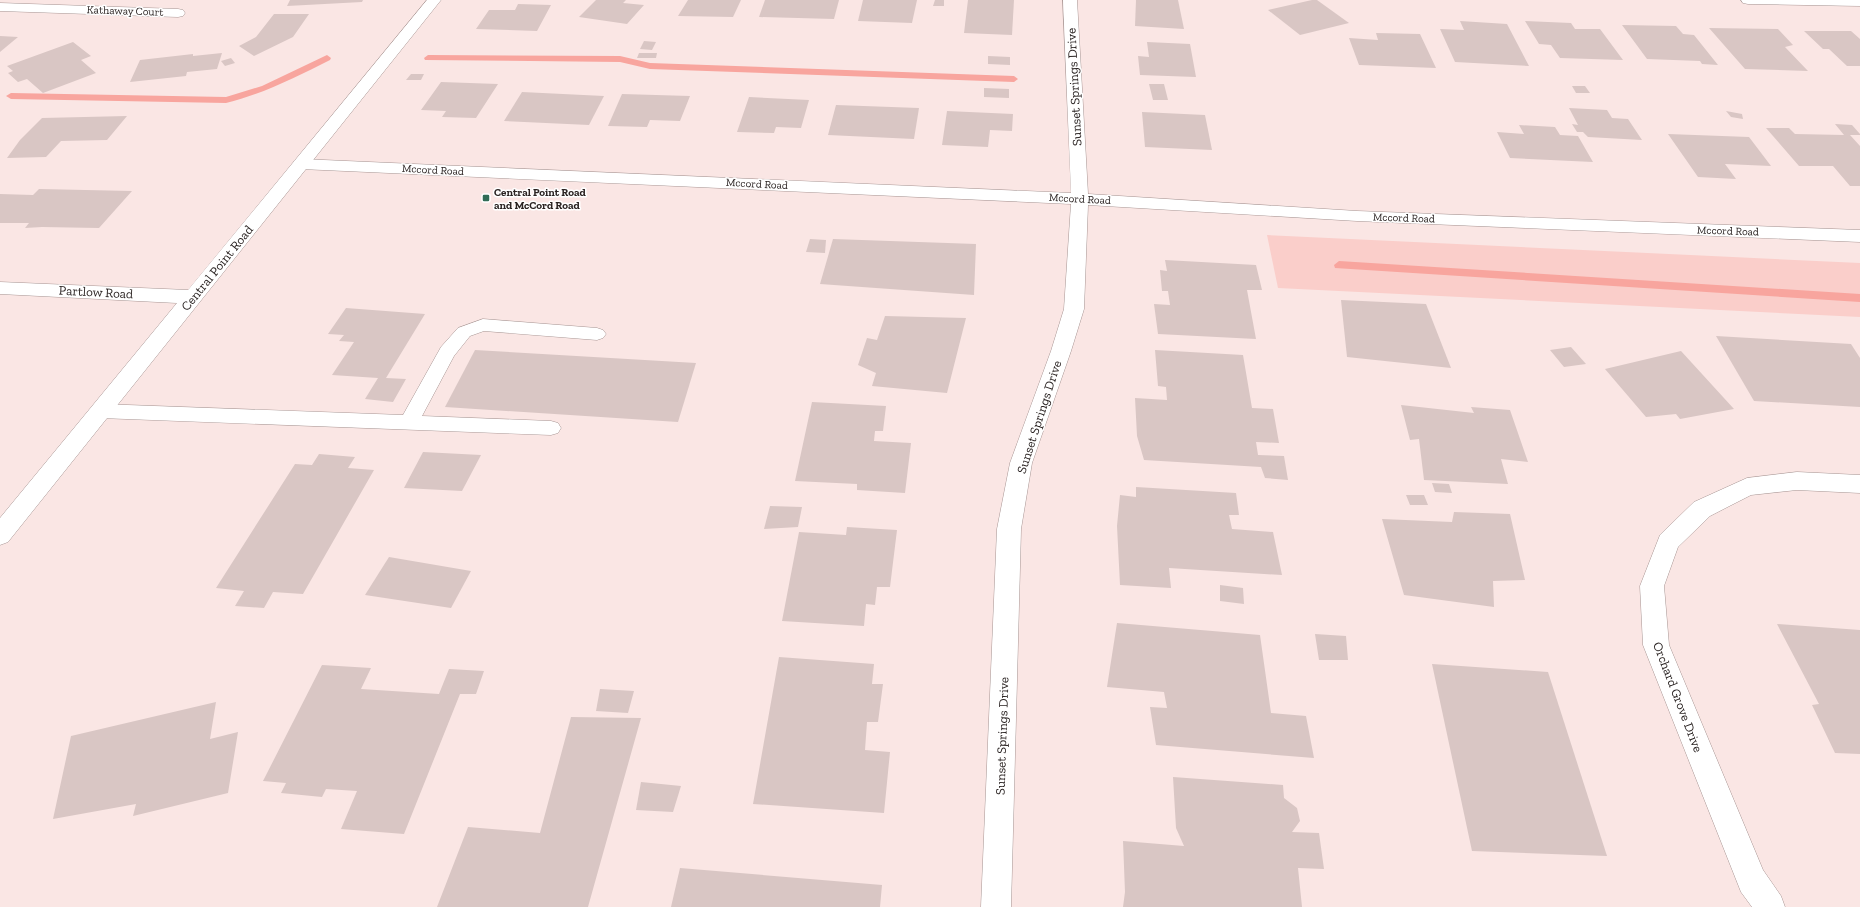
<svg xmlns="http://www.w3.org/2000/svg" width="1860" height="907" font-family="'Zilla Slab',serif">
	<rect width="100%" height="100%" fill="#fae6e4"/>
	<polygon fill="#faceca" points="1267,235 1860,263 1860,317 1278,288"/>
	<g fill="none" stroke-linecap="round" stroke-linejoin="round">
		<g fill="#f8a59e" fill-rule="evenodd">
			<path d="M327,55l4,3 -1,2c-34,17 -67,34 -104,43l-215,-4 -5,-3 5,-3 215,4 36,-11z"/>
			<polygon points="428,55 620,56 650,63 1014,76 1018,79 1014,82 650,69 620,62 425,60 424,58"/>
			<polygon points="1339,261 1860,294 1860,302 1335,268 1334,265"/>
		</g>
	</g>
	<g fill="#d9c6c4">
		<polygon points="290,0 363,0 362,2 287,6"/>
		<polygon points="596,0 626,0 623,3 644,5 627,24 579,17"/>
		<polygon points="688,0 741,0 733,17 678,16"/>
		<polygon points="765,0 839,0 834,19 759,17"/>
		<polygon points="863,0 917,0 912,23 858,21"/>
		<polygon points="935,0 944,0 944,6 933,6"/>
		<polygon points="968,0 1014,0 1012,35 964,33"/>
		<polygon points="1136,0 1178,0 1184,29 1135,26"/>
		<polygon points="1312,0 1317,0 1349,23 1300,35 1268,10"/>
		<polygon points="518,4 551,5 537,31 476,29 489,10 515,10"/>
		<polygon points="274,14 309,14 293,37 254,56 239,46 256,37"/>
		<polygon points="1460,21 1507,24 1529,66 1455,62 1440,29 1464,30"/>
		<polygon points="1525,21 1571,23 1575,29 1600,29 1623,60 1560,58 1551,45 1539,44"/>
		<polygon points="1622,25 1676,26 1683,34 1694,35 1718,65 1702,64 1700,61 1647,59"/>
		<polygon points="1709,28 1778,29 1793,45 1785,47 1808,71 1745,69"/>
		<polygon points="1804,31 1851,31 1860,39 1860,66 1847,66 1829,49 1823,49"/>
		<polygon points="1376,33 1420,34 1436,68 1359,65 1349,38 1378,40"/>
		<polygon points="0,36 18,37 0,52"/>
		<polygon points="644,41 656,42 652,50 640,49"/>
		<polygon points="73,42 91,56 81,60 96,73 43,93 27,79 18,82 8,73 13,71 7,66"/>
		<polygon points="1147,42 1190,44 1196,77 1140,75 1138,56 1149,57"/>
		<polygon points="222,53 217,69 187,72 186,76 130,82 140,60 193,54 193,56"/>
		<polygon points="639,53 657,53 656,58 637,58"/>
		<polygon points="988,56 1010,57 1010,65 988,64"/>
		<polygon points="231,58 235,63 225,66 221,61"/>
		<polygon points="411,74 424,74 421,80 406,80"/>
		<polygon points="441,82 498,84 476,118 442,117 446,111 421,110"/>
		<polygon points="1149,84 1164,84 1168,100 1153,100"/>
		<polygon points="1572,86 1585,86 1590,93 1576,93"/>
		<polygon points="984,88 1009,89 1009,98 984,97"/>
		<polygon points="522,92 604,96 589,125 504,121"/>
		<polygon points="622,94 690,96 680,121 650,120 647,127 608,126"/>
		<polygon points="749,97 809,100 801,128 776,127 774,133 737,132"/>
		<polygon points="836,105 919,108 914,139 828,135"/>
		<polygon points="1569,108 1607,110 1612,118 1628,119 1642,140 1588,137 1583,132 1577,132 1572,124 1578,125"/>
		<polygon points="947,111 1013,114 1012,131 990,130 988,147 942,145"/>
		<polygon points="1726,111 1742,114 1743,119 1731,117"/>
		<polygon points="1142,112 1205,115 1212,150 1145,147"/>
		<polygon points="127,116 107,140 61,141 46,157 7,158 20,140 42,118"/>
		<polygon points="1835,124 1852,125 1860,134 1860,135 1850,135 1860,146 1860,186 1850,186 1833,166 1799,166 1766,128 1789,128 1795,134 1844,135"/>
		<polygon points="1519,125 1555,127 1560,135 1578,136 1593,162 1510,158 1497,132 1524,134"/>
		<polygon points="1668,134 1749,137 1771,166 1725,164 1736,179 1698,177"/>
		<polygon points="39,189 132,191 99,228 42,227 25,228 29,223 0,223 0,194 33,195"/>
		<polygon points="810,239 826,240 825,253 806,252"/>
		<polygon points="833,239 976,244 974,295 820,284"/>
		<polygon points="1165,260 1256,265 1262,290 1247,290 1256,339 1158,334 1154,304 1170,305 1168,291 1162,291 1160,270 1167,271"/>
		<polygon points="1341,300 1426,304 1451,368 1347,357"/>
		<polygon points="346,308 425,314 386,378 406,379 393,402 365,399 378,378 332,375 354,342 339,341 344,335 328,334"/>
		<polygon points="885,316 966,318 947,393 872,386 876,373 858,365 867,338 877,340"/>
		<polygon points="1716,336 1851,344 1860,358 1860,407 1754,401"/>
		<polygon points="1571,347 1586,364 1564,367 1550,350"/>
		<polygon points="475,350 696,363 678,422 445,407"/>
		<polygon points="1155,350 1243,355 1252,408 1273,409 1279,443 1256,442 1258,455 1284,456 1288,480 1265,478 1261,467 1144,460 1137,436 1135,398 1167,400 1166,387 1158,386"/>
		<polygon points="1681,351 1734,409 1680,419 1676,414 1646,417 1605,369"/>
		<polygon points="812,402 886,406 883,431 875,431 874,441 911,443 905,493 857,490 857,484 795,481"/>
		<polygon points="1401,405 1474,413 1471,407 1510,410 1528,462 1501,459 1508,484 1424,480 1419,439 1410,440"/>
		<polygon points="423,452 481,455 462,491 404,488"/>
		<polygon points="319,454 355,457 348,468 374,470 303,594 273,592 264,608 235,606 244,591 216,588 295,464 312,465"/>
		<polygon points="1432,483 1449,484 1452,493 1435,492"/>
		<polygon points="1136,487 1236,493 1239,515 1229,515 1232,529 1273,532 1282,575 1169,568 1171,588 1120,585 1117,526 1120,495 1136,497"/>
		<polygon points="1406,495 1424,495 1428,505 1410,505"/>
		<polygon points="770,506 802,507 798,527 764,529"/>
		<polygon points="1454,512 1510,514 1525,580 1493,581 1494,607 1404,595 1382,519 1452,522"/>
		<polygon points="847,527 897,530 890,587 877,587 875,605 866,604 864,626 782,621 799,532 846,535"/>
		<polygon points="389,557 471,571 451,608 365,595"/>
		<polygon points="1220,585 1243,588 1244,604 1220,601"/>
		<polygon points="1117,623 1260,635 1271,713 1306,716 1314,758 1156,745 1150,707 1167,708 1164,692 1107,687"/>
		<polygon points="1777,624 1860,630 1860,754 1835,753 1812,705 1819,704"/>
		<polygon points="1315,634 1346,636 1348,660 1319,660"/>
		<polygon points="779,657 874,664 872,684 883,684 878,722 867,722 865,750 890,752 884,813 753,804"/>
		<polygon points="1432,664 1548,672 1607,856 1472,851"/>
		<polygon points="322,665 371,668 361,689 439,694 449,669 484,671 476,694 460,694 404,834 341,829 357,791 326,789 322,797 281,793 286,783 263,781"/>
		<polygon points="600,689 634,691 628,713 596,711"/>
		<polygon points="216,702 210,739 238,732 228,793 133,816 136,804 53,819 71,736"/>
		<polygon points="571,717 641,718 588,907 437,907 468,827 540,833"/>
		<polygon points="1173,777 1283,785 1284,798 1297,808 1300,821 1292,832 1319,833 1324,869 1298,868 1302,907 1123,907 1125,892 1123,841 1184,846 1176,828"/>
		<polygon points="641,782 681,786 673,812 636,810"/>
		<polygon points="680,868 882,885 880,907 671,907"/>
	</g>
	<g fill="none" stroke-linecap="round" stroke-linejoin="round">
		<defs>
			<polygon id="service" points="483,319 597,328 603,330 606,334 603,338 597,340 484,331 470,336 454,356 422,416 551,421 558,423 561,428 558,433 551,435 100,418 93,416 90,411 93,406 100,404 403,415 441,347 458,328"/>
			<g id="minor">
				<polygon points="1063,0 1077,0 1088,194 1357,211 1860,230 1860,242 1357,221 1088,205 1084,309 1071,351 1032,463 1021,529 1011,907 981,907 997,529 1010,463 1051,351 1064,309 1071,204 301,169 295,168 293,164 295,160 301,159 1071,193"/>
				<polygon points="1741,0 1860,0 1860,6 1748,4 1743,3"/>
				<polygon points="0,3 178,9 183,10 185,13 183,16 178,17 0,11"/>
				<polygon points="1797,472 1860,475 1860,493 1797,490 1751,495 1710,516 1678,547 1664,586 1669,645 1763,870 1781,896 1785,907 1752,907 1741,892 1643,645 1640,586 1660,535 1694,502 1747,478"/>
			</g>
			<polygon id="tertiary" points="427,0 441,0 8,542 0,545 0,518 177,303 0,294 0,282 188,290"/>
		</defs>
		<use href="#service" stroke="#a79593" stroke-width="1"/>
		<use href="#minor" stroke="#a79593" stroke-width="1"/>
		<use href="#tertiary" stroke="#a79593" stroke-width="1"/>
		<use href="#service" fill="#fff" fill-rule="evenodd"/>
		<use href="#minor" fill="#fff" fill-rule="evenodd"/>
		<use href="#tertiary" fill="#fff" fill-rule="evenodd"/>
	</g>
	<rect fill="#316c56" stroke="#fff" stroke-width="1.5" x="482" y="194" width="8" height="8" rx="2"/>
	<g text-anchor="middle" dominant-baseline="central" stroke-width="3" stroke-linejoin="round" paint-order="stroke">
		<g font-size="11" fill="#2a2322" stroke="#fff">
			<text transform="translate(125 11) rotate(2)">Kathaway Court</text>
			<text transform="translate(433 170) rotate(3)">Mccord Road</text>
			<text transform="translate(757 184) rotate(3)">Mccord Road</text>
			<text transform="translate(1080 199) rotate(3)">Mccord Road</text>
			<text transform="translate(1404 218) rotate(2)">Mccord Road</text>
			<text transform="translate(1728 231) rotate(2)">Mccord Road</text>
		</g>
		<g font-size="11" font-weight="bold" fill="#2a2322" stroke="#fff" text-anchor="start">
			<text x="494" y="192">Central Point Road<tspan x="494" dy="13">and McCord Road</tspan></text>
		</g>
		<g font-size="13" fill="#2a2322" stroke="#fff">
			<text transform="translate(1074 87) rotate(-93)">Sunset Springs Drive</text>
			<text transform="translate(217 268) rotate(-51)">Central Point Road</text>
			<text transform="translate(96 292) rotate(3)">Partlow Road</text>
			<text transform="translate(1039 417) rotate(-72)">Sunset Springs Drive</text>
			<text transform="translate(1678 697) rotate(69)">Orchard Grove Drive</text>
			<text transform="translate(1002 736) rotate(-88)">Sunset Springs Drive</text>
		</g>
	</g>
</svg>
